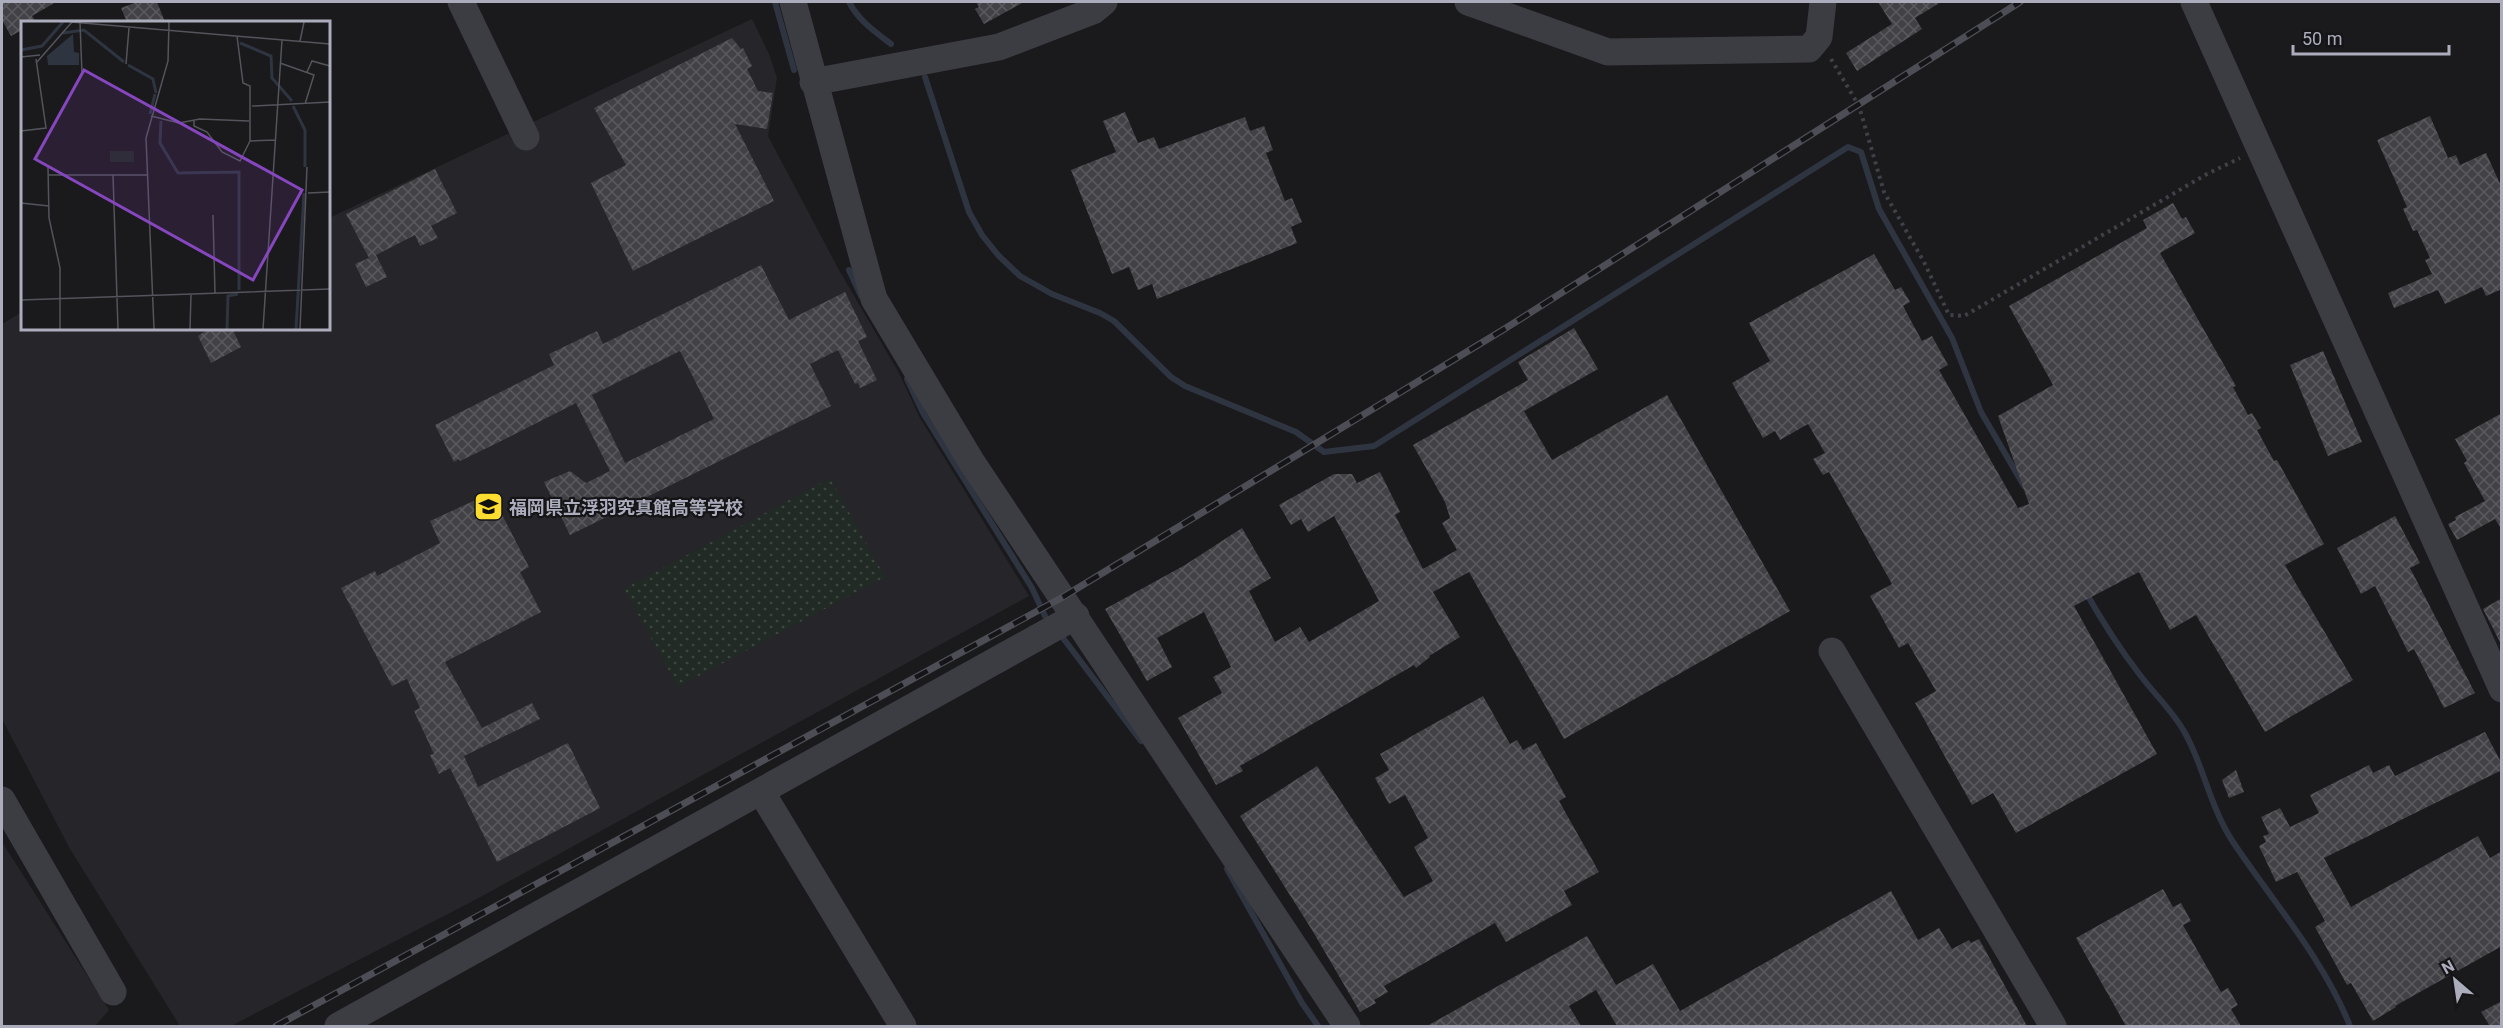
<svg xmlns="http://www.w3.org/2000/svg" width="2503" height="1028" font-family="Roboto,'Noto Sans JP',sans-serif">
	<defs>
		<pattern id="grass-dots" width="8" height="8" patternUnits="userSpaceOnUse" patternTransform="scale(1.5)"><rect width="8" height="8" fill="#212a24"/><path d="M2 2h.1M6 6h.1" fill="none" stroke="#3f4642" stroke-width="1.8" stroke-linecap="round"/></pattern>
		<pattern id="building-cross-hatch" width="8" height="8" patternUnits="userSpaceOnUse" patternTransform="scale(1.5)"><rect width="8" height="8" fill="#414146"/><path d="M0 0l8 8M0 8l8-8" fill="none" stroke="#5a5a5f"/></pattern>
	</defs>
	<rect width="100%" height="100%" fill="#1a191c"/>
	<g fill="#262529">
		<polygon points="752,19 769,54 777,78 768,136 839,270 899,373 920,418 1029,596 475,900 231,1026 180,1026 70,849 2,719 2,324 22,312 22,328 328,328 329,218"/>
		<polygon points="2,842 109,1010 95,1026 2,1026"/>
	</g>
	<polygon fill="url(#grass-dots)" points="830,478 885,577 678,687 624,589"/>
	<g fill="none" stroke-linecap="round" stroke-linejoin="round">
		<g stroke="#2e3541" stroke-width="6">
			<polyline points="775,2 794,70"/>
			<path d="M849,2c10,19 25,29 42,42"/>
			<polyline points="925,77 969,212 982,235 998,255 1020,276 1052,294 1100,313 1114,321 1171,377 1185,386 1296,432 1324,452 1374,446 1848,147 1861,152 1879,209 1952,338 1981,412 2024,486"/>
			<polyline points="849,270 861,296"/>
			<polyline points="907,379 923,413 1032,588 1045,616"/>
			<path d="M2085,591c17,30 34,57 55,84 15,20 33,36 45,58 19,34 25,74 48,109 40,60 90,116 117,184"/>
			<polyline points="1063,638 1141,741"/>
			<polyline points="1227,869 1302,1003 1318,1026"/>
		</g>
	</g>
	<g fill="url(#building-cross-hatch)" fill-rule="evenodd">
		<polygon points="2,2 56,2 32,16 36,22 22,22 22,30 11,36 2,20"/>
		<polygon points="137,2 157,2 165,22 127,22 121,8"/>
		<polygon points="976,2 1024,2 984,24 975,9 979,7"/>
		<polygon points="1878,2 1941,2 1915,18 1922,29 1857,71 1846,53 1892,24"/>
		<polygon points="732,38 741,49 743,48 752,66 747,69 758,91 773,93 767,129 735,124 774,201 633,271 591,183 626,165 594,108"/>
		<polygon points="1125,112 1138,143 1154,137 1159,149 1245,117 1250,131 1264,126 1273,150 1266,153 1285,201 1292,198 1302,222 1291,227 1297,243 1157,299 1152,284 1138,290 1129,267 1112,274 1071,170 1116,152 1103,121"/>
		<polygon points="2430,116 2448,158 2456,155 2460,165 2486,153 2502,188 2502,289 2486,296 2482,287 2445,304 2438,290 2394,308 2388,293 2432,274 2425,260 2430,258 2417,230 2413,231 2403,209 2407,207 2377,140"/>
		<polygon points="435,169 457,213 431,226 438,238 420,246 415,235 376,255 387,277 366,287 355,264 369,258 346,214"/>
		<polygon points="2173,203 2182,219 2186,217 2195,233 2160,253 2236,386 2233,387 2248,415 2252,413 2261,428 2257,430 2274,461 2277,460 2324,544 2285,565 2353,680 2265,732 2196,615 2170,630 2139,572 2074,606 2157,754 2016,833 1993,793 1972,805 1915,703 1936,691 1908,643 1899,648 1870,596 1892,584 1829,472 1823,475 1813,459 1825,453 1808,424 1780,440 1775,431 1763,438 1732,383 1770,361 1749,323 1874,254 1895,290 1901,287 1910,302 1903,306 1922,341 1932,336 1948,365 1939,370 2018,508 2029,504 1998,416 2053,385 2009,306 2147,228 2143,220"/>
		<path d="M761,265l28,55 56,-28 22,45 -9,4 19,39 -17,8 -2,-5 -3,1 -17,-34 -28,14 21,42 -261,129 -26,-53 26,-11 16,12 24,-12 -34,-68 -79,40 -37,18 -1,-2 -5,3 -19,-37 119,-60 -5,-11 48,-23 6,13zM680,351l34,68 -89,44 -33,-68z"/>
		<polygon points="210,328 232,328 241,347 211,363 198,336"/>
		<polygon points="1574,328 1598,369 1524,411 1552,460 1667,395 1790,611 1564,739 1469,572 1433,592 1460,637 1429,656 1430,657 1416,668 1414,665 1240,766 1243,771 1216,785 1178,718 1222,693 1213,677 1231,667 1204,612 1157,638 1172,667 1147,681 1105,609 1185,565 1242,528 1271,578 1249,591 1275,642 1300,627 1309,642 1379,601 1334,516 1308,532 1301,519 1291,525 1279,505 1334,474 1352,474 1357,483 1380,472 1400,512 1395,515 1423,569 1457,550 1442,523 1450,518 1445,502 1413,445 1528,380 1518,362"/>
		<polygon points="2323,351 2362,442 2328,456 2290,365"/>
		<polygon points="2502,413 2502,530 2495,519 2457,540 2448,524 2456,520 2455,517 2485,501 2464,463 2467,461 2455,439"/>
		<polygon points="480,498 485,508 496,503 529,567 520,572 541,612 445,662 482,728 532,703 540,719 464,756 478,787 568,743 600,808 497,862 450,768 439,774 430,755 434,754 414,711 420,708 407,679 392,686 341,588 375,571 377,576 440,543 430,521"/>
		<polygon points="2395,516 2420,563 2410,568 2475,693 2444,708 2414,649 2408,652 2375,586 2361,594 2337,548"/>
		<polygon points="2502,598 2502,646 2483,609"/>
		<polygon points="1483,696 1510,744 1517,740 1523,750 1536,743 1566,797 1559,801 1599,872 1564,891 1572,905 1506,942 1495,923 1384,986 1388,992 1374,1000 1376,1003 1360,1012 1312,930 1240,816 1317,766 1404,897 1433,881 1414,847 1428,838 1405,795 1389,804 1375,778 1389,770 1380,754"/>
		<polygon points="2485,732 2502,764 2502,770 2324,858 2351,907 2478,836 2490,858 2502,851 2502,946 2395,1006 2396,1007 2373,1021 2351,983 2347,985 2315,927 2325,921 2297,872 2276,882 2259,846 2266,842 2263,836 2269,834 2261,817 2280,808 2290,827 2319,813 2310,795 2369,765 2373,773 2389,765 2395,776"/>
		<polygon points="2236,770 2244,792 2229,798 2222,780"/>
		<polygon points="2163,889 2173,907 2181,903 2191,921 2183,925 2221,992 2228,988 2238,1005 2231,1009 2241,1026 2126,1026 2076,938"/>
		<polygon points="1891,891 1918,940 1939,928 1952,949 1969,940 1971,943 1979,939 2027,1026 1617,1026 1596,990 1569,1006 1581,1026 1427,1026 1587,936 1616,985 1653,964 1680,1011"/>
		<polygon points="2502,1001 2502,1026 2490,1026 2481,1012"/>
	</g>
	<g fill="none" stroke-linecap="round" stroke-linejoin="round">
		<polyline stroke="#404148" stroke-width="4" stroke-dasharray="3 4.5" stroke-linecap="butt" points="1831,59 1859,106 1884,192 1924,262 1949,315 1964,316 2207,174 2240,158"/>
		<g stroke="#3c3c43" stroke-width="27">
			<polyline points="461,2 526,137"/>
			<polyline points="793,2 874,299 971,461 1347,1026"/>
			<polyline points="1468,2 1608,52 1809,49 1819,37 1823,2"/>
			<polyline points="2194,2 2502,689"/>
			<polyline points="813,82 999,47 1093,11 1104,2"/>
			<polyline points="1832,651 2053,1026"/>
			<polyline points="762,793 903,1026"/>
			<polyline points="2,800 113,992"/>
			<polyline points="338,1026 1076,616"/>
		</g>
		<defs>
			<polyline id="rail" points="276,1026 1063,597 1506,328 2020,2"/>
		</defs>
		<use href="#rail" stroke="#4d4d56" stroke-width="7"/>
		<use href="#rail" stroke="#151417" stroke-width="4.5" stroke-dasharray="14" stroke-linecap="butt"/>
	</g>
	<defs>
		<symbol id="school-square" viewBox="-11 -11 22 22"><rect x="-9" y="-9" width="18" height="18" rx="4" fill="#fddd30" stroke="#151417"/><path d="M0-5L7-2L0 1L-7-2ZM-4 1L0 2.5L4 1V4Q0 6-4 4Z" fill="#111"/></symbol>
	</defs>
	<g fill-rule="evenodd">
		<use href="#school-square" x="472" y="490" width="33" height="33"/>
	</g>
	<g text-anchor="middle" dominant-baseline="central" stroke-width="4.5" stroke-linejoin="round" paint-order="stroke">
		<g font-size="18" font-weight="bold" fill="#abadbc" stroke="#151417" text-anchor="start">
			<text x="509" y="507">福岡県立浮羽究真館高等学校</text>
		</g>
	</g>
	<g transform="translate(21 21)">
		<rect width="309" height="309" fill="#1a191c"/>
		<path d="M89,130h24v11h-24z" fill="#212a24"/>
		<path d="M52,13l1,18 5,1v12h-31l-1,-9z" fill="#2e3541"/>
		<path fill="none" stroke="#2e3541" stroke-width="3" d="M42,12l21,-3 40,32M219,22l31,13 1,22 20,23M0,29l21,-4 21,-24M107,44l25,14 3,14M272,85l12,24v37M129,93l5,-20M140,100l-1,22 18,30 61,-1v118M206,308l1,-33 10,-2M275,308l8,-136"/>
		<path fill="none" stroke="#54545c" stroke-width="1.5" d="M50,1l259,22M59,2l2,51M216,15l6,47 7,3v55l26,-1M279,20l4,-19M0,36l19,-2M16,41l35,-40M259,42l34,12 -9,29M105,43l3,-36M286,51l5,-11 18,5M231,85l78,-4M130,95l28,7 21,-4 49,2M173,100v5l13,6 15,20 18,9 10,-20M0,110l25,-3 -10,-69M27,146l1,51 11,50v61M28,154h99M92,154l5,154M287,172l22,-1M0,182l28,3M192,194l2,78M0,279l309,-11M133,308l-8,-191 22,-77 1,-39M169,308l1,-35M242,308l19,-289M279,308l7,-162"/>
		<path fill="#8546be" fill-opacity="0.15" stroke="#8546be" stroke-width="3" d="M63,49l218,120 -49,90 -218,-121z"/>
		<rect width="309" height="309" fill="none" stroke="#abadbc" stroke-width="3"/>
	</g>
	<rect width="2503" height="1028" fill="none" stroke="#abadbc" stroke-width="6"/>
	<g transform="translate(2455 980) rotate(331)" stroke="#151417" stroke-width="4.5" paint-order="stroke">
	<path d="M0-4.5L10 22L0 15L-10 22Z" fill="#abadbc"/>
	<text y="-9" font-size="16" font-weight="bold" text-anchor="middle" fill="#abadbc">N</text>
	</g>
	<path d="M2293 45v9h156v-9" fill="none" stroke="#abadbc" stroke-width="3"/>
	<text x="2302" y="45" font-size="18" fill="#abadbc" stroke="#151417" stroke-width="4.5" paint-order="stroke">50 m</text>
</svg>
